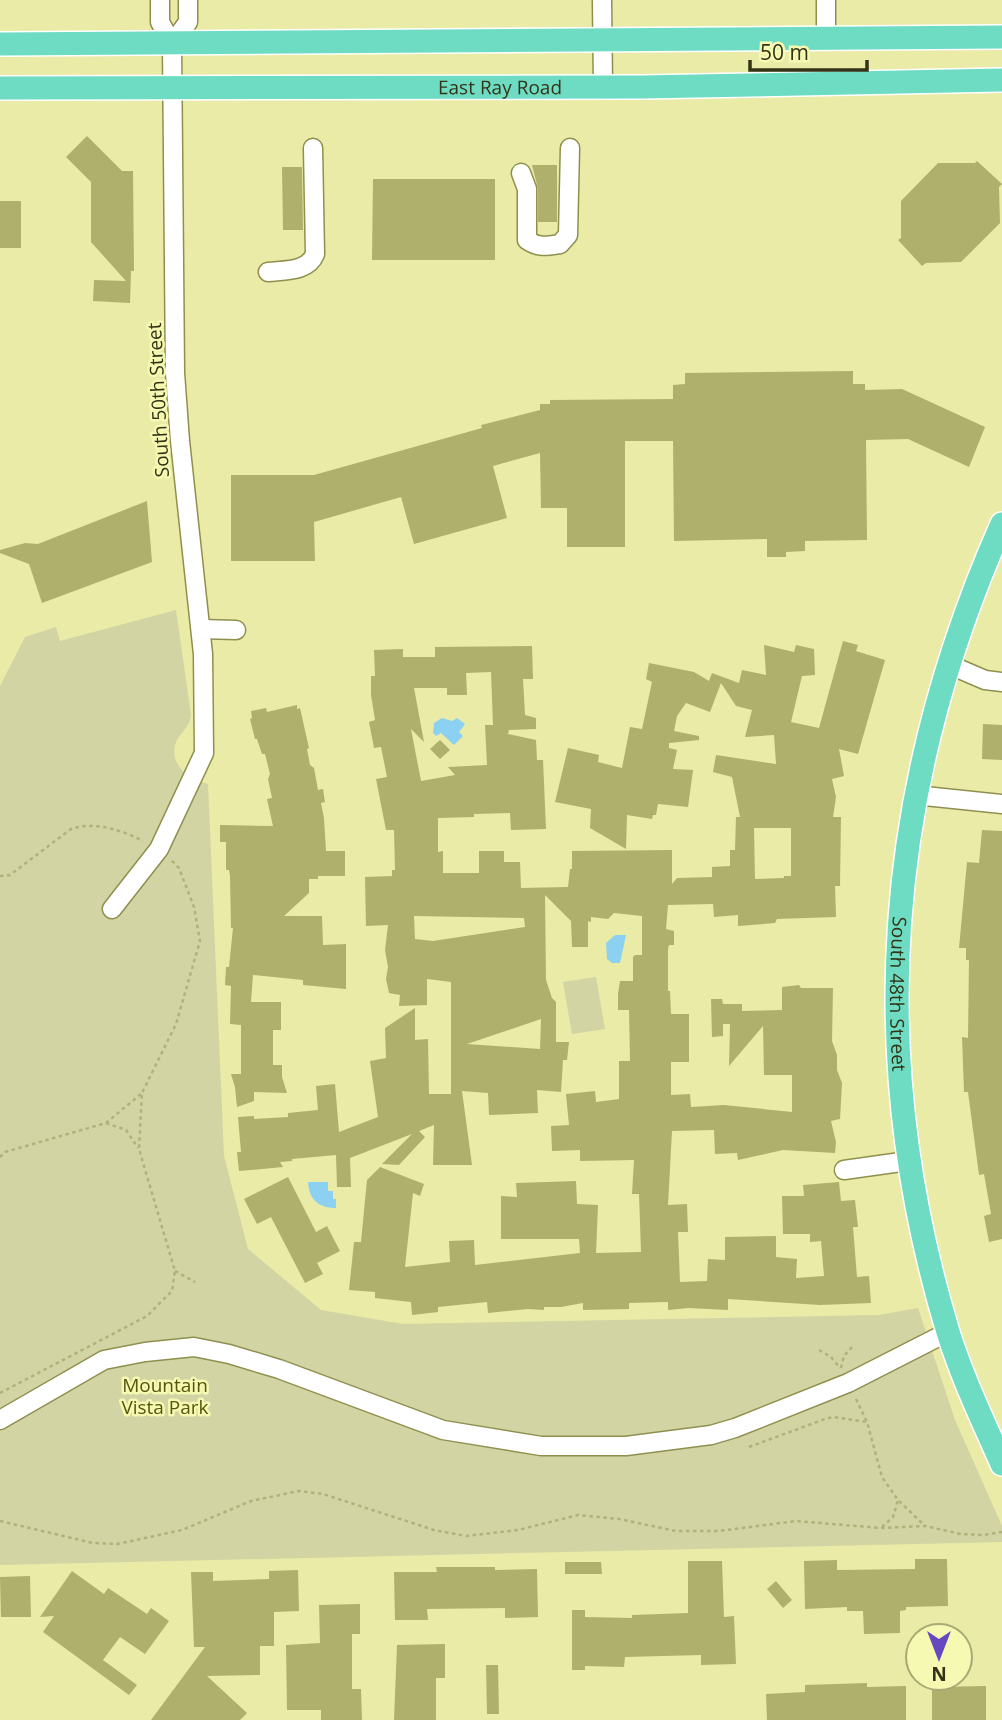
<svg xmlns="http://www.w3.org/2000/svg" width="1002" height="1720" font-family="'Open Sans',sans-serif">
	<rect width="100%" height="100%" fill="#e9eba6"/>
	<g fill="#d2d4a4">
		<path d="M176,610l15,105c-1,13 -13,19 -16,30 -5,21 15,35 33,39l16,372 24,93 73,61 82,14 476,-9 39,-7 37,112 47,106v16l-1002,23v-879l25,-49 31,-10 4,14z"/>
		<polygon points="596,977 605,1029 572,1034 563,982"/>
	</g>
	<g fill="#8cd1f1">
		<polygon points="442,718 452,721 457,718 465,724 459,732 463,736 454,745 441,733 436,736 433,733 434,723"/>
		<polygon points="615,935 626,935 620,963 612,963 607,959 606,943"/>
		<path d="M308,1182h20v9h5v8h3v9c-17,0 -27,-8 -28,-26z"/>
		<polygon points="963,1648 969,1650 973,1660 969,1665 969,1674 961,1678 960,1649"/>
	</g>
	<g fill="#aeb06c" fill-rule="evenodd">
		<polygon points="87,136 122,171 133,171 134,271 131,271 130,303 93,301 94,280 126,281 91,242 91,182 66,157"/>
		<polygon points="977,161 1002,184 999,187 1000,223 961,262 926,263 922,266 898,240 901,238 901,201 938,163 975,163"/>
		<polygon points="532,165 557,165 557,222 538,222 538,189"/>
		<polygon points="282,167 302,167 303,230 283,230"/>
		<polygon points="373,179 495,179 495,260 372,260"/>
		<rect x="0" y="201" width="21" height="47"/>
		<polygon points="853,371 853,384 865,384 865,390 902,389 985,427 969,467 908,439 866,440 867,540 805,541 805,551 786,552 786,557 767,557 767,539 674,541 673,441 625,441 625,547 567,547 567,508 541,508 540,453 493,466 507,518 414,544 401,497 314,522 315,561 231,561 231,475 314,475 482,428 481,425 540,410 540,404 550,404 550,400 673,399 673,385 685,384 685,373"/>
		<polygon points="147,501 152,562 42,603 29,564 0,553 0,550 25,543 38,544"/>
		<path d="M843,641l15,4 -2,6 29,9 -27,94 -19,-5 5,27 -12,3 4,18 -3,20h8l-1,69h-5l1,31 -59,2 -2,4 -37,3v-11l-24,2 -1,-13 -45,1 -2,24 8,2v14h-5l-1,4v42h2l1,23h18v48h-18v33l19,-1 1,13 33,-2 68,7v-37h-28l-1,-49 -34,40 1,-42h-7v12l-11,1 -1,-38h11l1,5h19v7l40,-1v-23l17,-2 2,3h32l-1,53 5,14v15l5,13 -2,36 -9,2 5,21 -1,11 -52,-3 -45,10 -1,-7 -22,1 -1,-24 -42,1 -4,74 19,-1 1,28h-10l2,50 27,-1 1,-22 17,1v-23l51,-1v21l21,2 -1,19 28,-2 -3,-35 -11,1v-8h-27l-1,-38h22l-1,-11 36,-3 2,19 14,-1 3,27h-5l4,50 12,-1 2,27 -51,2 -92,-6v11l-40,-2 -20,2v-8l-39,1v6l-46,1v-7l-22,4h-17v3l-16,-1 -40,4 -1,-11 -49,5v5l-26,3 -1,-13 -36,-4v-6l-26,-2 5,-48h7l6,-62 13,-13 44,17 -4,12 -7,-3 -8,74 45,-5 -1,-21 25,-1 1,25 105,-12 -1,-14h-78v-43l16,1 -1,-14 60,-2 1,23 21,1 -2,48 45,-1 -2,-58h-7l2,-34 -54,1v-11l-28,1 -1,-25 18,-1 -3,-31 29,-3 1,11 23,-3v-38h11l-1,-51h-11v-16l2,-13h13v-24l2,-2h7v-39l-28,-3 -6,6 -17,-2v5l-3,-1v26h-16l-1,-26 -26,-26 1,85 6,18 4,4v40h13l-2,18h-4l-2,32 -24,-2 1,23 -49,2 -1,-22 -26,-2 10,74h-39l1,-40 -15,6 6,6 -26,28 -17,-1 30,-30 -62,24 1,29h-14l-1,-32 -44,4v2l-12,1 3,5 -44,4 -2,-19h4l-3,-35 16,-1v3l34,-2v-4l30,-3 -2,-24 19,-2 4,48 39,-15 -8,-56 16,-3 -1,-30 30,-20v32l13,-1 1,55h22v-112l-24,-3v26l-28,1 1,-11 -11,-2 -3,-14 2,-12 -3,-17 3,-25 -22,1 -1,-49 27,-1v-6h3l-1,-40h-8l-10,-51 11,-2 -6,-30 -7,1 -5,-26 6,-2 -4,-25v-19h4l-1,-26 29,-1v8h32v-10l97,-1 1,33h-10l2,36 11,3v11l-27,1 -1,4 28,6 1,20h6l3,69 -35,1 -1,-17 -36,1v3l-36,1v34l5,-1v22h36v-22h25v11h16l1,26 47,-1 2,-18h2v-18l100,-1v34l5,-6 35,-1v-10l18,-1v-16h5l1,-33h4l-8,-40 -19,-5 3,-17 60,9 -2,-29 -29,2 7,-27 -16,-4 -15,-23 -11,29 -24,-9 -9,13 -3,15 25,5v4l-30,3v5l8,2 -4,19 20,1 -5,37 -30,-3 -2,11h-3l-1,4 -25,-4 -1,34 -36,-21 1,-19 -36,-7 13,-54 31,7 -1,7 24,6 8,-41 12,2 10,-47 -6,-3 3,-16 45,9 15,9 3,-8 27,10 3,-13 24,5 -2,-30 30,7 2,-7 18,4 1,26 -13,1 -11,46 28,6zM491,672l2,53h-8l2,40 -39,2 7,8 -34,6 -10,-52 13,13 -10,-54h33v7h20l-1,-22zM754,828h37v48h-7v2l-29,1zM414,916l110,2 1,9 -92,14 -18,-2zM541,1019l-1,30 -73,-5z"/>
		<polygon points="297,705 297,709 300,708 309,748 307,749 310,765 314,768 318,790 323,789 325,802 321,803 324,818 326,851 345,851 345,876 318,876 318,879 309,879 309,893 284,916 322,916 323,945 346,944 346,989 303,985 303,980 253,975 251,1002 281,1002 281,1030 273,1030 273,1065 282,1065 282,1077 287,1093 254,1092 254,1101 237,1107 235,1087 231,1074 241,1074 241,1025 230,1024 231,986 225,985 226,967 229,967 233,928 231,928 230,876 229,870 226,870 226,842 220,842 220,825 273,826 267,799 272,798 268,779 270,774 265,754 262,754 257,739 255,739 250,719 252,718 251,711 266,708 267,712"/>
		<polygon points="983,724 1002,725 1002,760 982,759"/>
		<polygon points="440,740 450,750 440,759 430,749"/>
		<polygon points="982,830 1002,831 1002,1239 989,1242 984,1216 991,1214 984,1174 979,1175 968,1092 964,1092 962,1037 968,1038 969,960 966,960 966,948 959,948 967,862 979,863"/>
		<polygon points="288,1177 316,1232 327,1226 340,1251 317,1263 323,1274 305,1283 271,1217 257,1224 244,1199"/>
		<polygon points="915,1559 947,1559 948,1606 906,1607 906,1610 900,1611 900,1633 864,1634 863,1611 847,1611 847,1607 805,1609 804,1561 837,1560 837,1570 915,1569"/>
		<polygon points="688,1561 722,1561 724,1617 734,1616 736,1664 701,1665 701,1655 625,1657 624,1667 585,1666 585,1670 572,1670 572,1610 585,1610 585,1617 632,1618 632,1615 688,1613"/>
		<polygon points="565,1562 601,1562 602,1574 565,1574"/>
		<polygon points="436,1567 495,1567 495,1570 537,1569 538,1617 505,1618 505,1608 427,1609 428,1620 395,1620 394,1572 437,1572"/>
		<polygon points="298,1570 299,1611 274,1612 274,1646 260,1646 260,1675 207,1676 247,1713 240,1720 151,1720 205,1647 194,1647 191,1572 213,1572 213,1581 269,1579 269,1571"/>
		<polygon points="72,1571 104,1594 108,1588 147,1614 151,1608 169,1621 145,1654 120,1637 103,1660 137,1685 129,1695 43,1632 54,1616 40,1617"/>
		<polygon points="30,1576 31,1617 1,1617 0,1577"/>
		<polygon points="776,1581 792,1600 783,1608 767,1589"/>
		<polygon points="360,1604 360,1634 352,1634 352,1689 361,1689 362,1720 321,1720 321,1710 287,1710 286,1645 320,1643 319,1605"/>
		<polygon points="445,1644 445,1678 436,1678 436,1720 394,1720 397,1645"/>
		<polygon points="486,1665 498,1665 499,1714 487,1714"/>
		<polygon points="867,1683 867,1687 906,1686 906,1720 767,1720 766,1694 805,1692 805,1685"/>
		<polygon points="986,1686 986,1720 932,1720 932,1687"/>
	</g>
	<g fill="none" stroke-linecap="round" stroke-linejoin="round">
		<defs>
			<g id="minor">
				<polyline points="602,0 603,87"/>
				<polyline points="826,39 826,0"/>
				<polyline points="172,44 188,22 188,0"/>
				<path d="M521,173l6,16v51c11,8 20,6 33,4l8,-9 2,-87"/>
				<path d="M268,272c17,-2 40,0 47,-18l-2,-106"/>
				<polyline points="201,629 236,630"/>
				<polyline points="950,665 985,680 1002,682"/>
				<polyline points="915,795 1002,804"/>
				<polyline points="112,909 159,849 204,753 203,654 180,441 175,373 172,44 160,22 160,0"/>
				<polyline points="844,1170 908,1161"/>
				<polyline points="0,1420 104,1360 145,1352 194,1347 229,1354 279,1369 443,1430 541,1446 626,1446 711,1435 735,1428 848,1383 948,1332"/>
			</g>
			<g id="major">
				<polyline points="0,44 1002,37"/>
				<path id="s1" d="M0,88l642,-1 360,-7"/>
				<path id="s2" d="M1002,524c-117,264 -138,530 -54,808 14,45 35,89 54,132"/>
			</g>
		</defs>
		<use href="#minor" stroke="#8f904e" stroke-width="21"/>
		<use href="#major" stroke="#fff" stroke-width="26"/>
		<g stroke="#b0b27a" stroke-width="2.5" stroke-dasharray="3.5 3.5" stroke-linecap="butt">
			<path d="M0,876l10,-1 61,-46c23,-8 51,1 72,12"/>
			<polyline points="106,1123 126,1130 138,1148"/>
			<polyline points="0,1157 5,1152 106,1123 142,1093"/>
			<polyline points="175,1271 195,1282"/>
			<polyline points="819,1350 831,1357 840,1368"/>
			<polyline points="841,1368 844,1356 852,1347"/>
			<polyline points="0,1393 147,1316 172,1291 175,1271 139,1149 142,1093 176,1024 200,941 194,907 179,868 171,860"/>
			<polyline points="856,1399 867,1422 882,1477 898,1500 924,1525"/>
			<polyline points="749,1447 825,1419 833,1417 867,1422"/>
			<polyline points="0,1521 93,1543 117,1544 182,1530 251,1501 299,1491 323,1494 434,1530 466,1536 518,1530 578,1515 619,1519 676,1531 719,1531 796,1521 881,1528 925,1526 961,1534 983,1535 1002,1532"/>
			<polyline points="882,1527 893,1517 898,1500"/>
		</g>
		<use href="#minor" stroke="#fff" stroke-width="18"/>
		<use href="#major" stroke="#6edcc2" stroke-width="23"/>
	</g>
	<g text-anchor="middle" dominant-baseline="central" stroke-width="5" stroke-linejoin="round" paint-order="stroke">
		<g font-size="19" fill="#333317" stroke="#f6f9b2">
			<text stroke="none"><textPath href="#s1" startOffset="500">East Ray Road</textPath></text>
			<text transform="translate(158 400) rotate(-93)">South 50th Street</text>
			<text stroke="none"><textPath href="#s2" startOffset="485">South 48th Street</textPath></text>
		</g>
		<g font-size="19" fill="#56560c" stroke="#f6f9b2">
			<text x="165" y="1385">Mountain<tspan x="165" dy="22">Vista Park</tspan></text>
		</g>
	</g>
	<g transform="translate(939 1657) rotate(180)"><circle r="33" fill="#f6f9b2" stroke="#a8aa74" stroke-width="2"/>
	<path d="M0-5L12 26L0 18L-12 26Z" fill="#6648c1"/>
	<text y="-10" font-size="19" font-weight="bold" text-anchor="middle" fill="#333317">N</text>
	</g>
	<path d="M750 60v10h117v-10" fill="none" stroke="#333317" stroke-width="3.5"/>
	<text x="760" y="60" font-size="21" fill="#333317" stroke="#f6f9b2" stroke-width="5" paint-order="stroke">50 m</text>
</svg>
